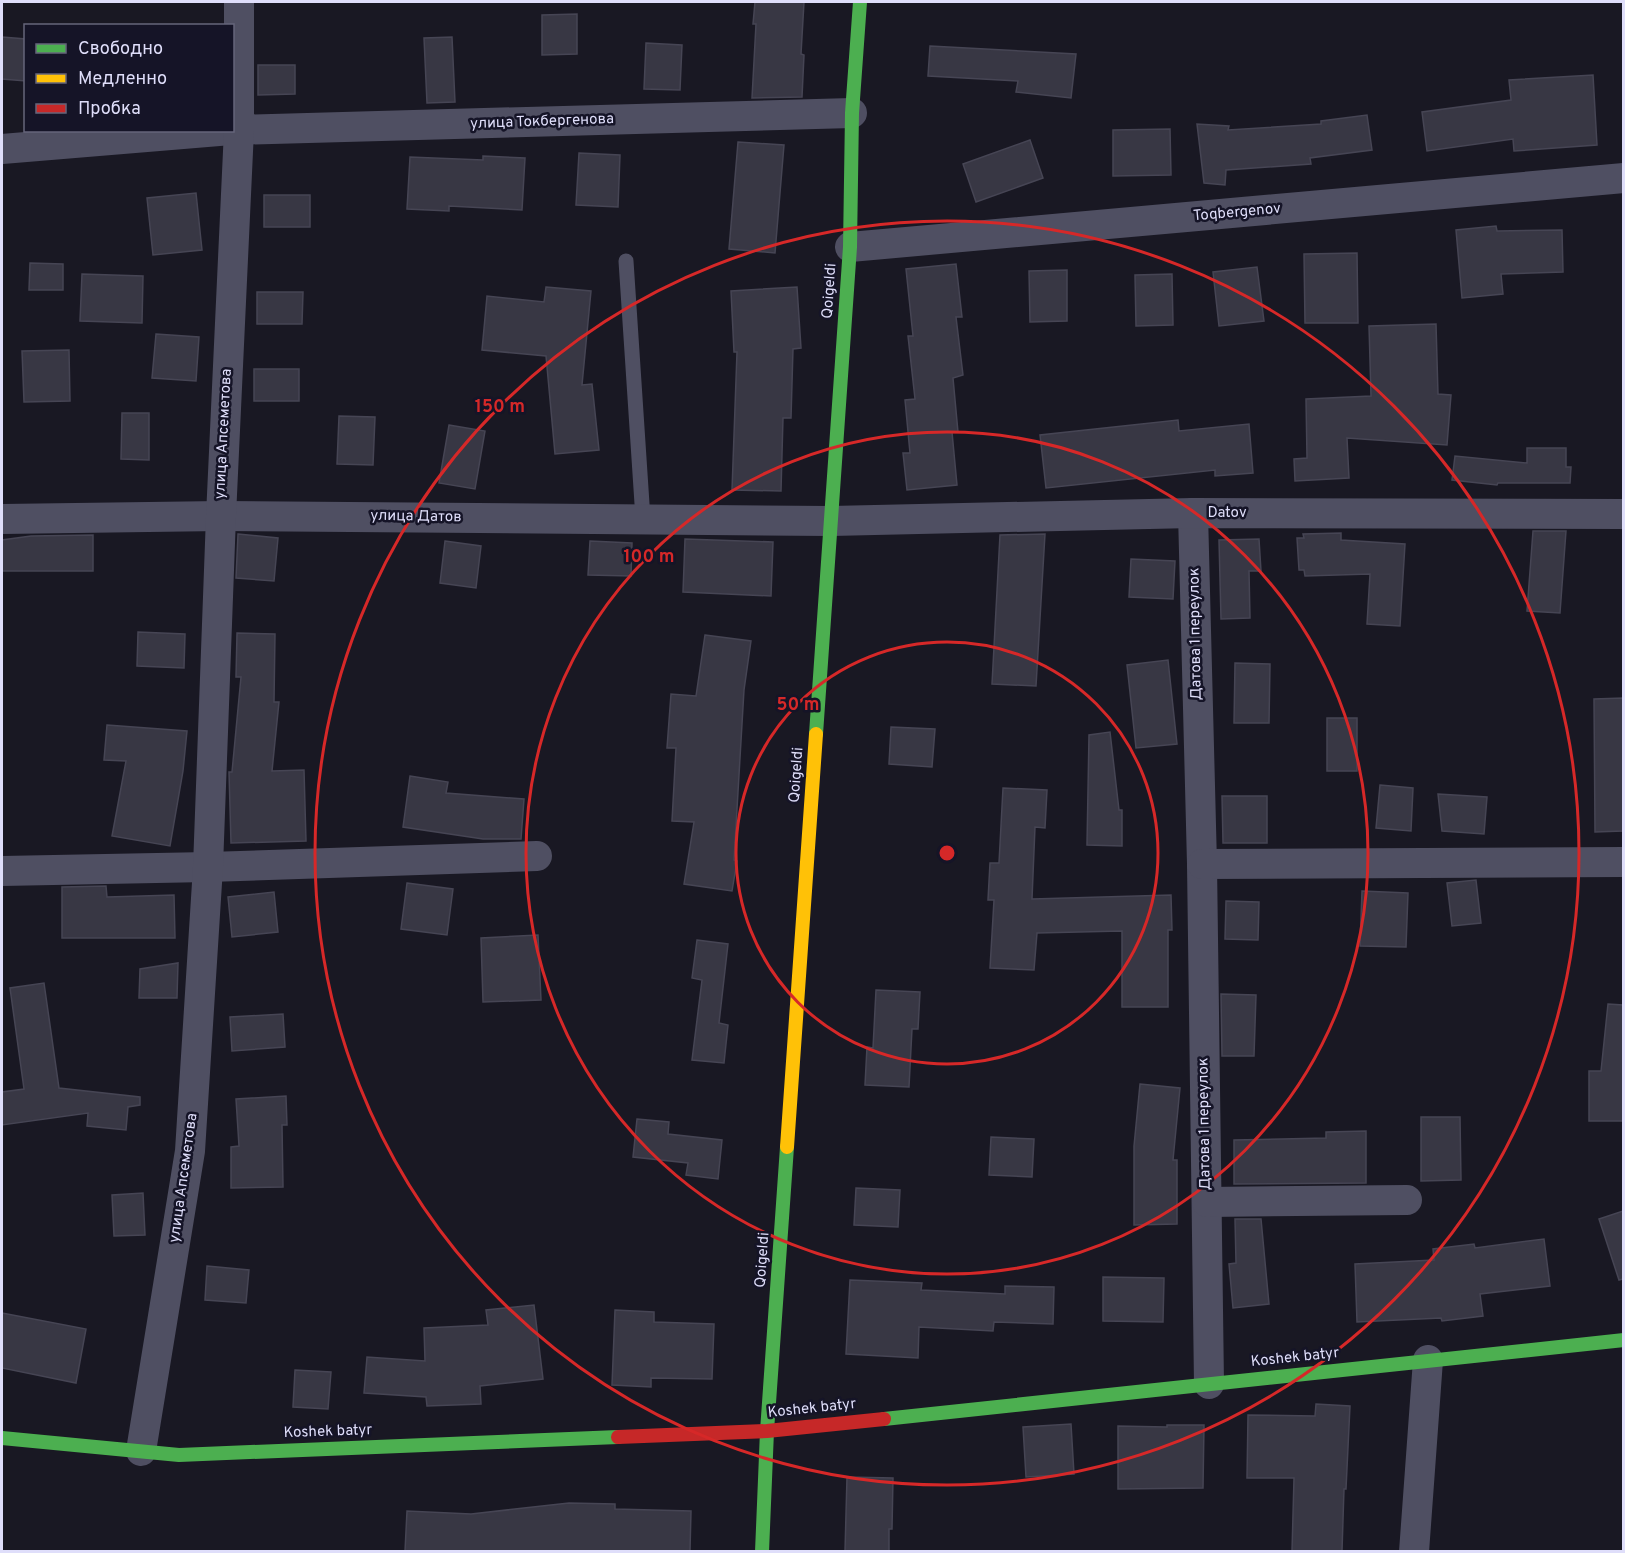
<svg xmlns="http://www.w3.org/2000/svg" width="1625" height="1553" font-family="Overpass,sans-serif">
	<rect width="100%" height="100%" fill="#191823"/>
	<g fill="#383744" stroke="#464554" stroke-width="1.5">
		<polygon points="755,2 804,2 801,54 804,55 802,97 752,98 756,24 753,24"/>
		<polygon points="577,14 577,54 542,55 542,15"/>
		<polygon points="2,37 26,39 26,81 2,79"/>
		<polygon points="452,37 455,102 427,103 424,38"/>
		<polygon points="646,43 682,45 680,90 644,89"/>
		<polygon points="930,46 1076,54 1071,98 1016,92 1018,81 928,76"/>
		<polygon points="258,65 295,65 295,94 258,95"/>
		<polygon points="1593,75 1597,145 1514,151 1513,139 1427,151 1422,112 1511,100 1509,80"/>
		<polygon points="1367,115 1372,150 1310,158 1311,164 1226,170 1225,185 1204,183 1197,124 1229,126 1228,130 1321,124 1321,121"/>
		<polygon points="1170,129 1171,175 1113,176 1113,130"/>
		<polygon points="1030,140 1043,178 976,202 963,164"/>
		<polygon points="738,142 784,145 775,253 729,249"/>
		<polygon points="579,153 620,155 618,207 576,205"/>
		<polygon points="483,156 525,158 522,210 449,206 449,211 407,209 410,157 483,160"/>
		<polygon points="196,193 202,250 153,255 147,198"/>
		<rect x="264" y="195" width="46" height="32"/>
		<polygon points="1496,226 1497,231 1562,230 1563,272 1501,274 1503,294 1462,298 1456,230"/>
		<polygon points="1357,253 1358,323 1305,323 1304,254"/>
		<polygon points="30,263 63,264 63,290 29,290"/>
		<polygon points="956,264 962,317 956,317 963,375 953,378 958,432 952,432 957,485 907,490 903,453 910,453 905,400 915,399 908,336 913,336 906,269"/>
		<polygon points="1257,267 1264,321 1219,326 1213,272"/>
		<polygon points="1067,270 1067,321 1030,322 1029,271"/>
		<polygon points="82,274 143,276 142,323 80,321"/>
		<polygon points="1172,274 1173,325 1136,326 1135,275"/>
		<polygon points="546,287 591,291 582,385 592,384 599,450 555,454 546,356 482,350 487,296 544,302"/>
		<polygon points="797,287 801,348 793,349 791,418 783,418 781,491 732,490 737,352 734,352 731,291"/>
		<polygon points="257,292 303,292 302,324 257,324"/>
		<polygon points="1436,324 1438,394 1451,395 1447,445 1347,438 1349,478 1295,481 1294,459 1307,458 1306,399 1371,396 1369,326"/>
		<polygon points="156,334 199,337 196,381 152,378"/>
		<polygon points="69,350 70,401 24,402 22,351"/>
		<rect x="254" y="369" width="45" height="32"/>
		<polygon points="122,413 149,413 149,460 121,459"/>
		<polygon points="339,416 375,417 373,465 337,464"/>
		<polygon points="1178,420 1179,431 1249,424 1253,473 1215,476 1215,470 1046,488 1040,435"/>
		<polygon points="449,425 485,431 475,489 439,483"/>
		<polygon points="1527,448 1566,448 1566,467 1571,467 1570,483 1498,483 1497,485 1452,480 1455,456 1527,463"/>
		<polygon points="1533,531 1566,531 1560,613 1527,611"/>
		<polygon points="1341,533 1341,540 1405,544 1400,626 1367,624 1370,574 1305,576 1304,570 1299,570 1297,538 1304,538 1303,534"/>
		<polygon points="238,534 278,538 274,581 236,578"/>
		<polygon points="1045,534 1036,686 992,684 1000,535"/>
		<polygon points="93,535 93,571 2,571 2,540 31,536"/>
		<polygon points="685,539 773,542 771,596 683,592"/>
		<polygon points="1259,539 1261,571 1249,571 1250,618 1221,619 1219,540"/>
		<polygon points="445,541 481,546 476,588 440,583"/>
		<polygon points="590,541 632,543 631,576 588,575"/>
		<polygon points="1131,559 1175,561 1173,599 1129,597"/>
		<polygon points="138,632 185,634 184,668 137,666"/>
		<polygon points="237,633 275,634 274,702 279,702 272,771 304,770 306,841 231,843 229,772 232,772 241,677 236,677"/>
		<polygon points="705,635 751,641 744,690 734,860 737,861 732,891 684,884 694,822 672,821 676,748 667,748 671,694 696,696"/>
		<polygon points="1168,660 1177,744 1136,748 1127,665"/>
		<polygon points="1235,663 1270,664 1269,723 1234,723"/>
		<polygon points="1623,698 1623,831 1595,832 1594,699"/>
		<rect x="1327" y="718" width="30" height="53"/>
		<polygon points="107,725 187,731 183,771 170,846 112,836 126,761 104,760"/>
		<polygon points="891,727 935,729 932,767 889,764"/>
		<polygon points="1110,732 1119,810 1122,810 1122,846 1087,845 1089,735"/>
		<polygon points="410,776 448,782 446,793 524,799 521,839 483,839 403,827"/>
		<polygon points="1380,785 1413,788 1411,831 1376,828"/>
		<polygon points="1003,788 1047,790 1045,828 1035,827 1032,899 1171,895 1172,930 1168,930 1168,1007 1122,1007 1122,931 1037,933 1034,970 990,968 994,900 988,900 990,863 999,863"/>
		<polygon points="1438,794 1487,797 1484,834 1442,831"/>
		<polygon points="1222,796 1267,796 1267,843 1223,843"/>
		<polygon points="1476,880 1481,923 1452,926 1447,883"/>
		<polygon points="407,883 453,889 447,935 401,929"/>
		<polygon points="106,886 107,897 174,895 175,938 62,938 62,887"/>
		<polygon points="1362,891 1408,893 1406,947 1360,946"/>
		<polygon points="274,892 278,932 232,937 228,897"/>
		<polygon points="1226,901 1259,902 1258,940 1225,939"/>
		<polygon points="538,935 541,1000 483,1002 481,938"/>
		<polygon points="697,940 728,944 719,1023 728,1025 724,1063 692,1060 702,980 692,978"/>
		<polygon points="178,963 177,998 139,998 140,969"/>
		<polygon points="44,983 59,1088 140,1097 140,1105 128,1107 126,1130 87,1126 88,1113 2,1125 2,1092 24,1089 10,988"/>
		<polygon points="876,990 920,992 918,1029 912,1029 909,1087 865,1085 867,1047 873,1048"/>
		<polygon points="1221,994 1256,995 1254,1056 1222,1056"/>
		<polygon points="1608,1004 1623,1005 1623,1121 1589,1121 1589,1071 1601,1071"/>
		<polygon points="283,1014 285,1047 232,1051 230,1017"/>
		<polygon points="1140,1084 1180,1088 1173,1160 1177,1160 1177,1224 1134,1225 1134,1146"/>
		<polygon points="286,1096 287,1125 282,1125 283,1187 231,1188 231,1147 239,1146 236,1099"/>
		<polygon points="1421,1117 1460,1117 1461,1180 1421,1181"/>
		<polygon points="637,1119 669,1122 668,1134 722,1140 718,1179 686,1175 688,1163 633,1157"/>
		<polygon points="1366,1131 1366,1183 1234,1184 1234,1140 1326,1138 1326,1132"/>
		<polygon points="991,1137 1034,1139 1032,1177 989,1175"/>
		<polygon points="856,1188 900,1190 898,1227 854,1225"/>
		<polygon points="143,1193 145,1235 114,1236 112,1195"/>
		<polygon points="1623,1211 1623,1279 1619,1280 1599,1219"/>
		<polygon points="1235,1219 1261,1219 1269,1304 1233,1308 1229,1264 1236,1263"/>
		<polygon points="1544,1239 1550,1286 1480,1294 1483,1316 1442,1321 1441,1318 1357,1322 1355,1264 1434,1260 1433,1249 1474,1244 1475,1248"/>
		<polygon points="207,1266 249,1270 246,1303 205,1300"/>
		<polygon points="1103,1277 1164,1278 1163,1322 1103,1321"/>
		<polygon points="850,1280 922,1283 921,1290 1005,1294 1005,1286 1054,1287 1053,1324 994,1322 993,1331 919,1327 918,1358 846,1354"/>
		<polygon points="534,1305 543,1379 480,1386 481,1404 427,1406 426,1397 364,1393 367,1357 425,1361 424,1328 488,1325 486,1310"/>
		<polygon points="615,1310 654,1312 654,1322 714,1324 712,1379 651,1378 651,1387 612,1385"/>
		<polygon points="2,1313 86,1329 76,1383 2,1368"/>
		<polygon points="295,1370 331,1372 328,1409 293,1407"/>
		<polygon points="1316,1404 1350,1406 1346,1489 1344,1489 1342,1551 1292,1551 1294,1478 1247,1478 1248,1415 1315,1416"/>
		<polygon points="1071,1424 1074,1474 1026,1477 1023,1427"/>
		<polygon points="1167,1425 1204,1425 1203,1488 1118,1489 1118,1426 1167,1427"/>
		<polygon points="847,1477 893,1478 892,1529 889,1529 889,1551 845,1551"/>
		<polygon points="569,1503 615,1504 615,1509 691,1511 690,1551 405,1551 407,1511 471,1514"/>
	</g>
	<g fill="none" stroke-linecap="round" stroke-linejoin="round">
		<polyline stroke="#4f4f62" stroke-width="15" points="626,261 643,519"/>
		<g stroke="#4f4f62" stroke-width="30">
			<polyline points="232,130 852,113"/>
			<polyline points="2,149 231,130"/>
			<polyline points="850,247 1624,178"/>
			<polyline points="1193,513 1202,864 1209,1384"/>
			<polyline points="2,519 221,516 831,521 1193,513 1624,514"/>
			<polyline points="1202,864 1624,862"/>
			<polyline points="2,871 208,867 537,856"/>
			<polyline points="1207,1202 1407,1200"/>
			<polyline points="141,1451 190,1151 208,867 221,516 239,130 239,2"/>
			<polyline points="1414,1552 1428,1360"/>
		</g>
		<g stroke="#4caf50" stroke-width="14">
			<polyline points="816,734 850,247 852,113 860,2"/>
			<polyline points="884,1419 1624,1340"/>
			<polyline points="2,1438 179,1455 618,1437"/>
			<polyline points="762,1552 767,1431 787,1147"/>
		</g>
		<polyline stroke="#ffc107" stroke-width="14" points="787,1147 816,734"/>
		<polyline stroke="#c62828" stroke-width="14" points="618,1437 767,1431 884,1419"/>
	</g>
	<g fill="none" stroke="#d62828" stroke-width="3">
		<circle cx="947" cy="853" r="211"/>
		<circle cx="947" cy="853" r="421"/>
		<circle cx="947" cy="853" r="632"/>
	</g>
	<g text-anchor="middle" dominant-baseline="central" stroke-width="5" stroke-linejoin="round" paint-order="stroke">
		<g font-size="15" fill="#dfdefa" stroke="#151427">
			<text transform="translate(542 122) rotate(-2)">улица Токбергенова</text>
			<text transform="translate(1237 213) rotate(-5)">Toqbergenov</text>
			<text transform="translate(830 291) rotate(-86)">Qoigeldi</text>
			<text transform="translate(224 434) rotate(-87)">улица Апсеметова</text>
			<text x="1227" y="513">Datov</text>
			<text transform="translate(416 517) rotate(1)">улица Датов</text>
			<text transform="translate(1196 634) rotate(-91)">Датова 1 переулок</text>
			<text transform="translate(797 775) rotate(-86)">Qoigeldi</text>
			<text transform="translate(1205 1124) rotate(-91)">Датова 1 переулок</text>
			<text transform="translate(184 1178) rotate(-82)">улица Апсеметова</text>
			<text transform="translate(763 1260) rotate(-86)">Qoigeldi</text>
			<text transform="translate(1295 1358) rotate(-6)">Koshek batyr</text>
			<text transform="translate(812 1409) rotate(-6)">Koshek batyr</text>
			<text transform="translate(328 1432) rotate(-2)">Koshek batyr</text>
		</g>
	</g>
	<circle cx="947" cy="853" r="9" fill="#d62828" stroke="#151427" stroke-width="3"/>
	<g font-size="18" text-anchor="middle" font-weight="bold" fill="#d62828" stroke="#151427" stroke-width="5" stroke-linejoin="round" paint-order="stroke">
		<text x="500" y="412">150 m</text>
		<text x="649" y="562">100 m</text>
		<text x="798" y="710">50 m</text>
	</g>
	<rect width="1625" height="1553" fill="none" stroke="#dfdefa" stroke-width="6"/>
	<rect x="24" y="24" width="210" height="108" fill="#151427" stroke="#66657b" stroke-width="1.5"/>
	<rect x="36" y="44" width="30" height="9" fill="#4caf50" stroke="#66657b" stroke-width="1.5"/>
	<text x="78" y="54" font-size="18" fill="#dfdefa">Свободно</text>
	<rect x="36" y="74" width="30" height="9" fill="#ffc107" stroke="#66657b" stroke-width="1.5"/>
	<text x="78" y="84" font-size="18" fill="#dfdefa">Медленно</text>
	<rect x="36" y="104" width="30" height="9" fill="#c62828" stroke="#66657b" stroke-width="1.5"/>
	<text x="78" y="114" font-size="18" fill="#dfdefa">Пробка</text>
</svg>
